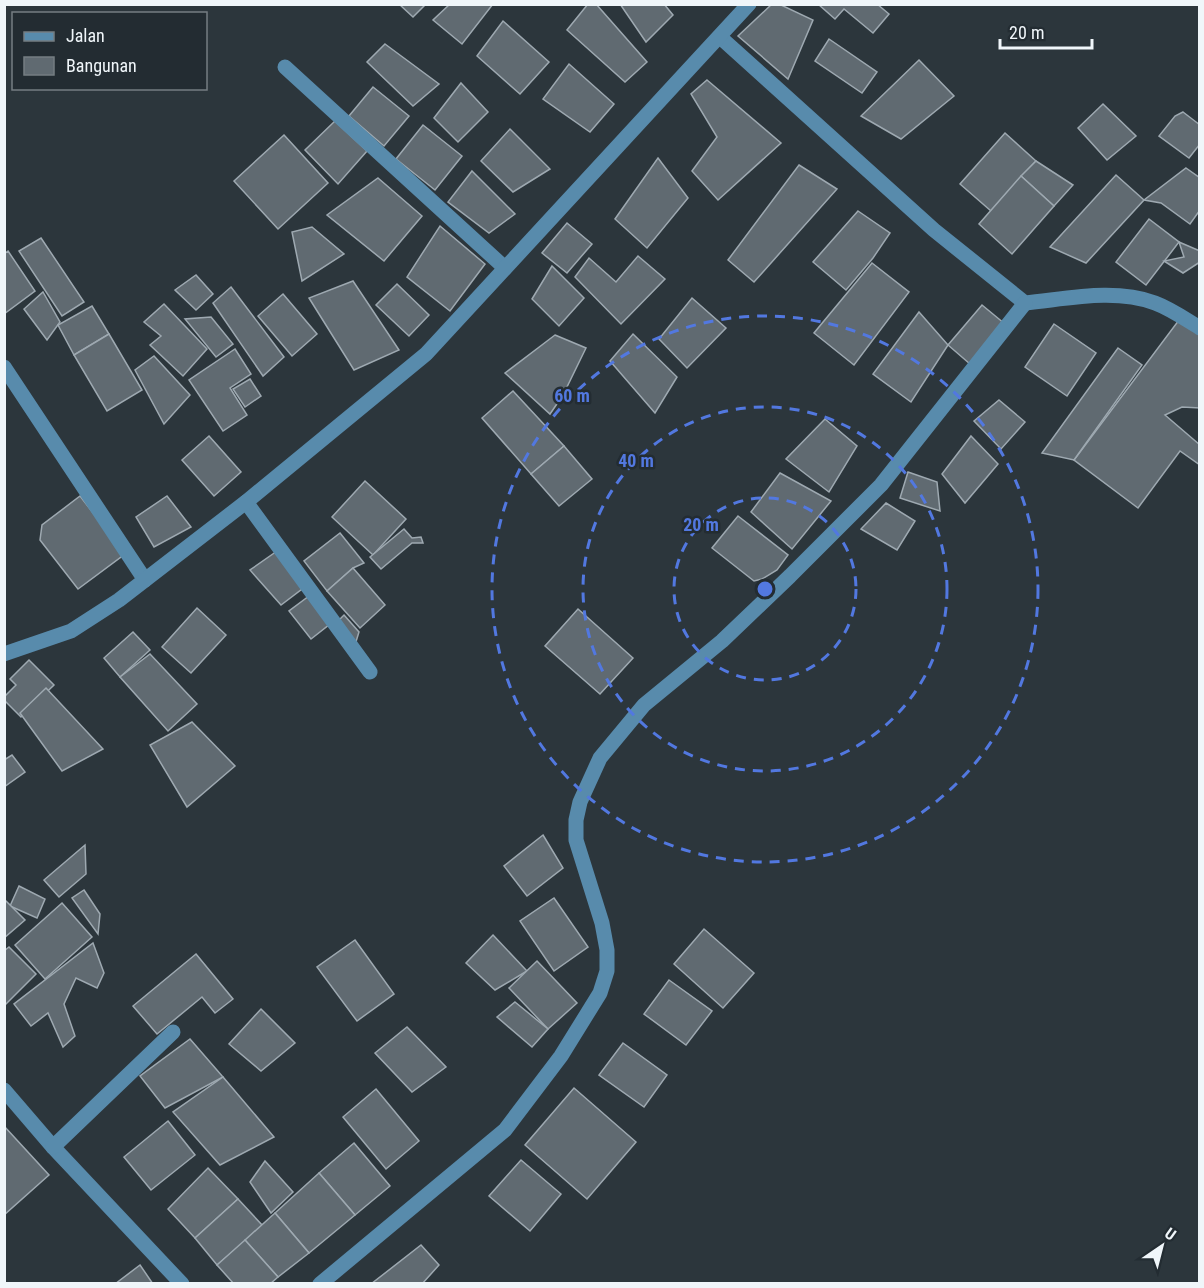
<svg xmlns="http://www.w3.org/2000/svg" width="1204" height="1288" font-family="'Roboto Condensed',sans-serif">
	<rect width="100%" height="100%" fill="#2c363c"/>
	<g fill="#606a71" stroke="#9ea9b1" stroke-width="1.5">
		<polygon points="399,4 426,4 413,17"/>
		<polygon points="450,4 493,4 462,44 433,20"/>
		<polygon points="588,4 596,4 647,62 625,82 567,30"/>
		<polygon points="620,4 664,4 673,15 646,42"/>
		<polygon points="772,4 779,4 813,20 788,79 738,36"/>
		<polygon points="818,4 877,4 889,14 873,33 844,9 835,19"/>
		<polygon points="503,21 549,62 520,94 477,56"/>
		<polygon points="829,39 877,72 862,93 815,61"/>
		<polygon points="385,44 439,84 413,106 367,62"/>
		<polygon points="919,60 954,96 901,139 861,116"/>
		<polygon points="569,64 614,104 590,132 543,99"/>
		<polygon points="707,80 781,143 718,200 692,171 717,137 691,94"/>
		<polygon points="461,83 488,112 458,142 434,118"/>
		<polygon points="373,87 409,116 384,146 349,116"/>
		<polygon points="1103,104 1136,136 1107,160 1078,128"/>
		<polygon points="1183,112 1200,125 1200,144 1189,158 1159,136 1175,116"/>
		<polygon points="335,121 367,151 338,184 305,150"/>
		<polygon points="423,125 462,156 435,190 396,159"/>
		<polygon points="510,129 550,169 513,192 481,161"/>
		<polygon points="1005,133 1036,161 991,211 960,184"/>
		<polygon points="284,135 328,183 278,229 234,181"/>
		<polygon points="658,158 688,198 647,248 615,219"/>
		<polygon points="1036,161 1073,185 1054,206 1021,176"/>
		<polygon points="799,165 837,189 754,282 728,260"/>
		<polygon points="1186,168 1200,178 1200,210 1190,224 1161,203 1144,200"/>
		<polygon points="472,171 515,214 489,233 448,202"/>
		<polygon points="1116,175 1144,200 1086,263 1050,247"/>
		<polygon points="1021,176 1054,206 1012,254 979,224"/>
		<polygon points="378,178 422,216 384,261 327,215"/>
		<polygon points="858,211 890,233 873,258 846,290 813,262"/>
		<polygon points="1149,219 1179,242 1146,285 1116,262"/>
		<polygon points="567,223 592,244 567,273 542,253"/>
		<polygon points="440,226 485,264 450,311 407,277"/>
		<polygon points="312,227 344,254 302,281 292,232"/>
		<polygon points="41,238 84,302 62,316 19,251"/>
		<polygon points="1179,242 1200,251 1200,262 1183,273 1164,261 1184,257"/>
		<polygon points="8,251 35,291 4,314 4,254"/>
		<polygon points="638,256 665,279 621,324 575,277 589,258 616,282"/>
		<polygon points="872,263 909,292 854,365 814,333"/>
		<polygon points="552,266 584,298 559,326 532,299"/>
		<polygon points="196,275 213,294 196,310 175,290"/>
		<polygon points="353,281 399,350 354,370 309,298"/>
		<polygon points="397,284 429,315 409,336 376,305"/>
		<polygon points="231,287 284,357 263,376 213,303"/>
		<polygon points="43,292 60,322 47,340 24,309"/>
		<polygon points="283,294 317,334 292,356 258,316"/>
		<polygon points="692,298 726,328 687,368 659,339"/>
		<polygon points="164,304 207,349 183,376 150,345 161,336 144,322"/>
		<polygon points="982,305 1005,324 970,364 948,345"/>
		<polygon points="92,306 109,334 74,355 58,325"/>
		<polygon points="919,312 948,345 911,402 873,374"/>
		<polygon points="211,317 233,344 216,357 185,319"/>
		<polygon points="1179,320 1200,335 1200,408 1182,407 1165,415 1200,445 1200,465 1180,451 1138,508 1074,460"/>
		<polygon points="1054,324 1096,353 1067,396 1025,367"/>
		<polygon points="109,334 142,390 107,411 74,355"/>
		<polygon points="633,334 677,377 655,413 610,361"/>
		<polygon points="555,335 586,348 563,395 550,414 505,373"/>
		<polygon points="1118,348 1142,365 1074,460 1042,453"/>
		<polygon points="235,349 251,374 230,388 247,415 223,431 189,380"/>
		<polygon points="154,356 190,395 164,424 135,370"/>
		<polygon points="250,379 261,396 245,407 233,389"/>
		<polygon points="513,391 564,446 531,474 482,418"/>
		<polygon points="999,400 1025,422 1001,449 974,421"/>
		<polygon points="825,419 857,446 829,492 786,459"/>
		<polygon points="209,436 241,472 214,496 182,460"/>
		<polygon points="971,436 998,464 965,503 942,474"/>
		<polygon points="564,446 592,479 559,506 531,474"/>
		<polygon points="908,472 937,482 940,511 900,498"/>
		<polygon points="780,473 831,501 792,549 751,512"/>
		<polygon points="365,481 406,519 373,555 332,517"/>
		<polygon points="80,496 125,554 78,589 40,540 42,525"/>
		<polygon points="167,496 191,527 154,547 136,517"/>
		<polygon points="886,503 915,521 897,550 861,529"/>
		<polygon points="738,516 788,555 777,570 762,579 754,581 712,548"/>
		<polygon points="404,529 412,538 421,537 423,543 412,543 381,569 370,557"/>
		<polygon points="340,533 364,563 353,568 327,591 304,561"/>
		<polygon points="280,549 306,586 281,605 250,570"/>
		<polygon points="353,568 385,605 360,628 327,591"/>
		<polygon points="309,596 330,624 311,639 289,611"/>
		<polygon points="197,608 226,635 191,673 162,647"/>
		<polygon points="578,609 633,658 600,694 545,646"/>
		<polygon points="344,615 359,632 355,645 336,623"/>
		<polygon points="133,632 150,650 120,677 104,658"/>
		<polygon points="150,654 197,704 168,731 120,677"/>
		<polygon points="29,660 54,685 21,717 4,700 4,697 16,685 10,679"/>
		<polygon points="46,688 103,749 62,771 20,713"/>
		<polygon points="192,722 235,766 187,807 150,745"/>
		<polygon points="12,755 25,772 4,787 4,760"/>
		<polygon points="543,835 563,868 527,896 504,866"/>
		<polygon points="85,845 86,874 59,897 44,880"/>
		<polygon points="19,886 45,899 37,918 10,906"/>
		<polygon points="84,890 100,914 98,934 72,898"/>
		<polygon points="554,898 588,947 554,971 520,921"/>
		<polygon points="4,899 25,920 4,938"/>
		<polygon points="62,903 92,937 45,979 15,945"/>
		<polygon points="704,929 754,973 723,1008 674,964"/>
		<polygon points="493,935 527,971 495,990 466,963"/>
		<polygon points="355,940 394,994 357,1021 317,967"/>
		<polygon points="93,943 104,973 97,988 76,978 64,1004 75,1036 63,1047 48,1013 31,1026 14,1004"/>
		<polygon points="9,947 36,974 4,1006 4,951"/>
		<polygon points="196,954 233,999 215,1013 202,997 157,1034 133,1006"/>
		<polygon points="537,961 577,1003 548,1029 509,988"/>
		<polygon points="669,980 712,1011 686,1045 644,1014"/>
		<polygon points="515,1002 548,1029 532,1047 497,1017"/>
		<polygon points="261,1009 295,1043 261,1071 229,1044"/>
		<polygon points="407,1027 446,1067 412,1092 375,1053"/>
		<polygon points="190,1039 223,1077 165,1108 140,1076"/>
		<polygon points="623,1043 667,1075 644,1107 599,1075"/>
		<polygon points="223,1077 274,1137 220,1165 173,1112"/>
		<polygon points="574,1088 636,1142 587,1199 525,1145"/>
		<polygon points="376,1089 419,1141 386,1169 343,1117"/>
		<polygon points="168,1121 195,1155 151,1190 124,1157"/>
		<polygon points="4,1126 49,1175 4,1215"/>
		<polygon points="354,1143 390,1186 355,1215 319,1173"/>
		<polygon points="521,1160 561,1194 530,1231 489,1196"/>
		<polygon points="265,1161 293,1192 271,1213 250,1182"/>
		<polygon points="208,1168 238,1199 195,1238 168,1209"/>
		<polygon points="319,1173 355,1215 309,1253 275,1213"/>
		<polygon points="238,1199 263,1226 217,1265 195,1238"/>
		<polygon points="275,1213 309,1253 278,1277 245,1240"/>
		<polygon points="245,1240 278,1277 270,1284 234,1284 217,1265"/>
		<polygon points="421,1245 439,1265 422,1284 371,1284"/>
		<polygon points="140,1265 153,1284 115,1284"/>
	</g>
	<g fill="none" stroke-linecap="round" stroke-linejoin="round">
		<g stroke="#588bac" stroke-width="15">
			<path d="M720,37l214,193 91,73c42,-4 89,-15 130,0 16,6 30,16 45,25"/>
			<polyline points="285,67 505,268"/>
			<polyline points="4,367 145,580"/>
			<polyline points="246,502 370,672"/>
			<polyline points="4,654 71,631 119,600 246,502 426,354 749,4"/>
			<polyline points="4,1090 53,1147 182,1284"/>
			<polyline points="53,1147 173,1032"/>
			<polyline points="320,1284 505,1130 561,1056 600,993 607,971 607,950 602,923 576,840 576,820 580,802 600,758 644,705 722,641 790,576 881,485 1025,303"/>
		</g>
	</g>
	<g fill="none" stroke="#5278e0" stroke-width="3" stroke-dasharray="10 8">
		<circle cx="765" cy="589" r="91"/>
		<circle cx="765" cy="589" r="182"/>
		<circle cx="765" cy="589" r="273"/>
	</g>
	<circle cx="765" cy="589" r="9" fill="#5278e0" stroke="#232c32" stroke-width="3"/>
	<g font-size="18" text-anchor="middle" font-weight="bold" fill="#5278e0" stroke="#232c32" stroke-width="5" stroke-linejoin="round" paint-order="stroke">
		<text x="572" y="402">60 m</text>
		<text x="636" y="467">40 m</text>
		<text x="701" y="531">20 m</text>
	</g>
	<rect width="1204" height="1288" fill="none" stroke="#f0f6fa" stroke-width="12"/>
	<rect x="12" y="12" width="195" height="78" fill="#232c32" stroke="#757d82" stroke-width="1.5"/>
	<rect x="24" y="32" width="30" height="9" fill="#588bac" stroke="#757d82" stroke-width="1.5"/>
	<text x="66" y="42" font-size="18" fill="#f0f6fa">Jalan</text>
	<rect x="24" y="57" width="30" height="18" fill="#606a71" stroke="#757d82" stroke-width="1.5"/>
	<text x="66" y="72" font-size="18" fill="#f0f6fa">Bangunan</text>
	<g transform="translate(1162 1246) rotate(35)" stroke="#232c32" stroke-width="4.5" paint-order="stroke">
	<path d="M0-4.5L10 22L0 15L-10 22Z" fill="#f0f6fa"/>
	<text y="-9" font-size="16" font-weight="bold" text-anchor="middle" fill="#f0f6fa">U</text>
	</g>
	<path d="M1000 39v9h92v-9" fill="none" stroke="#f0f6fa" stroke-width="3"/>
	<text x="1009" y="39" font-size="18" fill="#f0f6fa" stroke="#232c32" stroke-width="4.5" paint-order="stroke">20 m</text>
</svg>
